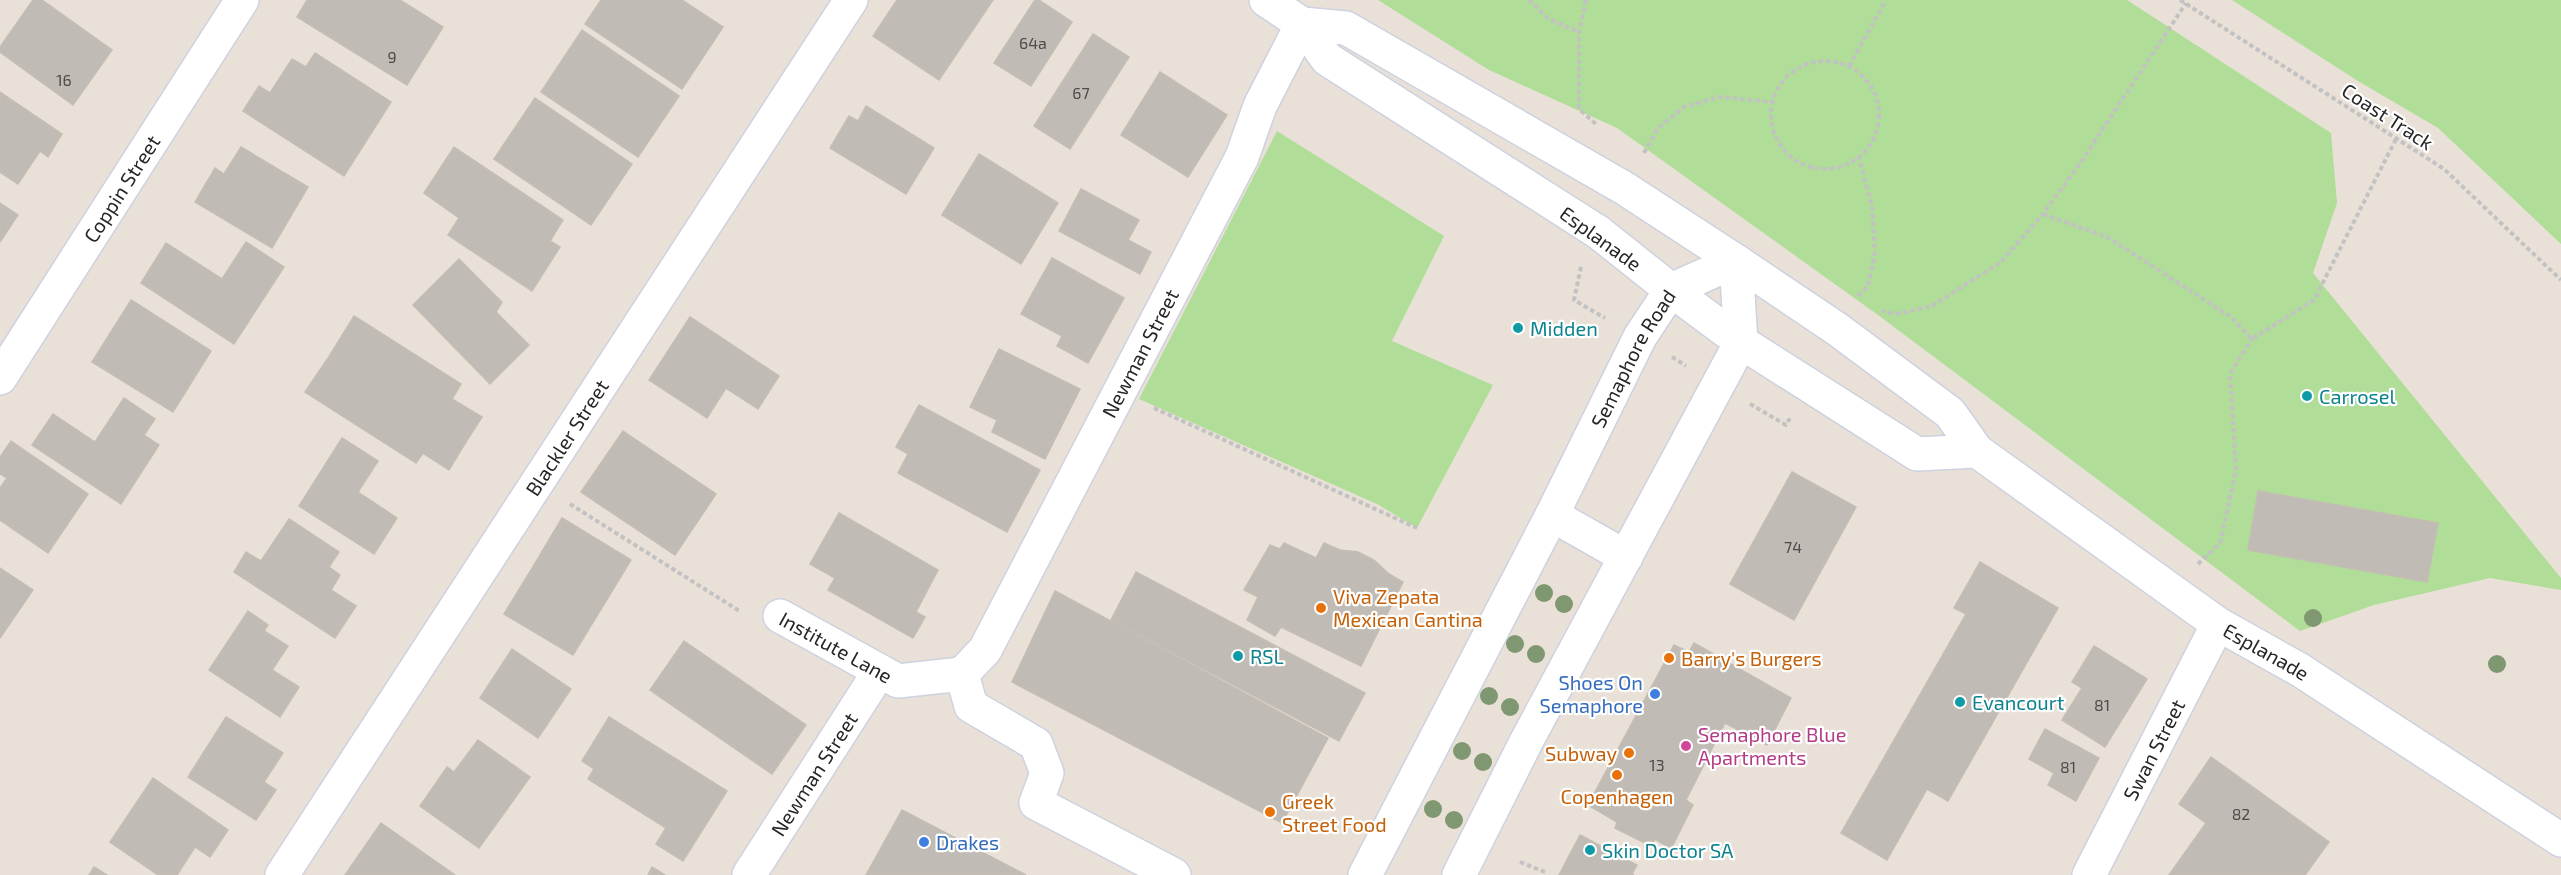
<svg xmlns="http://www.w3.org/2000/svg" width="2561" height="875" font-family="'Exo 2',sans-serif">
	<rect width="100%" height="100%" fill="#e9e1d8"/>
	<g fill="#b0dd97">
		<polygon points="1378,0 2127,0 2331,133 2337,203 2313,273 2561,578 2561,590 2490,578 2374,605 2300,631 1878,315 1617,128 1489,70"/>
		<polygon points="2232,0 2561,0 2561,244 2438,128 2358,81"/>
		<polygon points="1277,131 1444,236 1392,341 1493,385 1417,528 1377,504 1139,399"/>
	</g>
	<g fill="#c1bbb5" stroke="#c3bdb3" stroke-width="1.5">
		<polygon points="33,0 42,0 112,50 73,105 0,52 0,47"/>
		<polygon points="307,0 400,0 443,27 407,85 297,17"/>
		<polygon points="601,0 682,0 723,27 682,89 585,24"/>
		<polygon points="897,0 993,0 939,80 873,36"/>
		<polygon points="1035,0 1039,0 1072,22 1031,86 994,63"/>
		<polygon points="582,30 679,96 638,157 541,92"/>
		<polygon points="1093,34 1129,57 1070,149 1034,126"/>
		<polygon points="315,53 391,102 344,176 243,111 259,86 270,93 292,59 306,67"/>
		<polygon points="1160,72 1227,115 1188,177 1121,135"/>
		<polygon points="0,92 62,134 48,157 40,151 18,184 0,172"/>
		<polygon points="535,98 632,164 591,225 494,159"/>
		<polygon points="866,106 934,148 906,194 830,148 849,116 858,121"/>
		<polygon points="241,147 308,187 272,248 195,202 215,168 224,174"/>
		<polygon points="454,147 563,220 550,241 560,247 532,291 448,235 459,218 424,193"/>
		<polygon points="979,154 1058,203 1021,264 942,215"/>
		<polygon points="1081,189 1139,220 1128,240 1151,252 1140,274 1059,231"/>
		<polygon points="0,203 18,215 0,242"/>
		<polygon points="246,242 284,267 234,344 141,283 166,243 222,279"/>
		<polygon points="1052,258 1124,298 1088,363 1057,346 1062,336 1021,314"/>
		<polygon points="459,259 502,302 496,312 529,345 490,384 413,305"/>
		<polygon points="131,300 211,351 173,412 92,362"/>
		<polygon points="354,316 461,384 452,399 482,417 466,442 330,355"/>
		<polygon points="690,317 779,376 758,409 726,388 707,418 649,380"/>
		<polygon points="999,349 1080,389 1045,459 992,432 997,420 970,407"/>
		<polygon points="330,355 466,442 449,470 423,453 416,463 305,392"/>
		<polygon points="124,398 155,419 144,435 159,445 121,504 32,445 53,414 95,442"/>
		<polygon points="919,405 1040,470 1007,532 898,473 908,454 896,447"/>
		<polygon points="623,431 716,494 675,555 581,492"/>
		<polygon points="342,438 378,461 358,492 397,518 374,554 299,506"/>
		<polygon points="11,441 88,494 48,553 0,520 0,488 7,478 0,474 0,457"/>
		<polygon points="1792,472 1856,507 1794,620 1730,584"/>
		<polygon points="2258,491 2438,523 2427,582 2248,550"/>
		<polygon points="839,513 938,570 916,612 925,617 913,638 828,590 835,578 810,564"/>
		<polygon points="562,518 631,560 603,606 534,565"/>
		<polygon points="289,519 339,552 329,567 340,575 331,590 356,606 335,638 234,572 246,552 261,561"/>
		<polygon points="1284,543 1316,558 1324,543 1340,550 1358,552 1374,560 1389,574 1403,582 1361,666 1281,627 1275,636 1247,620 1258,597 1244,590 1270,545 1280,549"/>
		<polygon points="1980,562 2058,608 1948,801 1927,789 1887,860 1841,833 1966,614 1954,608"/>
		<polygon points="534,565 603,606 573,655 504,614"/>
		<polygon points="0,568 33,590 0,638"/>
		<polygon points="1136,572 1365,693 1339,741 1111,620"/>
		<polygon points="1055,591 1328,738 1282,823 1012,682"/>
		<polygon points="248,611 268,625 264,631 288,646 272,670 299,687 280,717 209,670"/>
		<polygon points="684,641 806,725 772,774 650,690"/>
		<polygon points="1694,643 1791,698 1767,745 1725,723 1686,800 1693,805 1671,849 1655,839 1651,846 1615,828 1617,822 1588,805 1674,645 1689,652"/>
		<polygon points="2094,646 2147,679 2105,747 2062,720 2082,688 2072,682"/>
		<polygon points="512,649 571,689 538,738 480,698"/>
		<polygon points="226,717 283,753 264,782 276,790 256,820 188,777"/>
		<polygon points="609,717 727,791 683,861 656,844 666,828 588,779 594,769 582,761"/>
		<polygon points="2045,729 2099,758 2076,801 2048,785 2054,773 2029,759"/>
		<polygon points="478,740 530,777 479,848 420,806 447,767 454,772"/>
		<polygon points="2211,757 2329,842 2305,875 2169,875 2206,823 2179,804"/>
		<polygon points="153,778 228,830 210,857 195,847 177,875 158,875 110,842"/>
		<polygon points="902,810 1026,875 866,875"/>
		<polygon points="381,823 455,875 345,875"/>
		<polygon points="1580,835 1637,865 1632,874 1634,875 1559,875"/>
		<polygon points="94,867 107,875 89,875"/>
		<polygon points="652,867 665,875 648,875"/>
	</g>
	<g fill="none" stroke-linecap="round" stroke-linejoin="round">
		<defs>
			<g id="minor">
				<path id="s1" d="M0,378l242,-378"/>
				<path id="s2" d="M780,616l118,65 64,-7 9,32 65,38 11,29 -11,30 138,72"/>
				<path id="s3" d="M962,674l23,-24 257,-493 18,-51 42,-82"/>
				<path id="s4" d="M282,875l569,-875"/>
				<path id="s5" d="M749,875l130,-203"/>
				<path id="s6" d="M2089,875l129,-251"/>
			</g>
			<g id="tertiary">
				<polyline points="1266,0 1302,24 1327,59 1598,232"/>
				<path id="s7" d="M1302,24l44,4 278,160 112,73 101,68 113,84 27,38 241,173 82,46 261,170"/>
				<polyline points="1671,290 1741,342 1917,454 1977,451"/>
			</g>
			<g id="secondary">
				<polyline points="1598,232 1671,290"/>
				<polyline points="1552,515 1626,557"/>
				<path id="s8" d="M1365,875l187,-360 88,-178 31,-47 65,-29 5,81 -215,400 -67,133"/>
			</g>
		</defs>
		<use href="#minor" stroke="#ced1df" stroke-width="36"/>
		<use href="#tertiary" stroke="#ced1df" stroke-width="36"/>
		<use href="#secondary" stroke="#ced1df" stroke-width="36"/>
		<g stroke="#c2c2c2" stroke-width="4" stroke-dasharray="4.5 3" stroke-linecap="butt">
			<polyline points="1529,0 1549,19 1579,32"/>
			<polyline points="1586,0 1579,32 1579,109 1596,124"/>
			<polyline points="2180,0 2444,169 2561,280"/>
			<circle cx="1825" cy="115" r="54"/>
			<polyline points="1849,66 1886,0"/>
			<polyline points="1644,153 1657,129 1684,107 1719,97 1772,102"/>
			<polyline points="2043,214 2107,237 2231,317 2252,339 2314,300 2396,139"/>
			<polyline points="1581,267 1574,300 1605,318"/>
			<polyline points="1858,296 1868,286 1875,253 1872,206 1859,158"/>
			<polyline points="1881,311 1896,314 1932,306 2001,262 2043,214 2081,162 2186,3"/>
			<polyline points="1672,357 1686,366"/>
			<polyline points="1750,404 1786,425 1790,418"/>
			<polyline points="1154,408 1417,528"/>
			<polyline points="570,504 741,612"/>
			<polyline points="2198,564 2220,543 2236,470 2230,373 2252,339"/>
			<polyline points="1520,862 1545,872"/>
		</g>
		<use href="#minor" stroke="#fff" stroke-width="33"/>
		<use href="#tertiary" stroke="#fff" stroke-width="33"/>
		<use href="#secondary" stroke="#fff" stroke-width="33"/>
	</g>
	<g fill="#809871">
		<circle cx="1544" cy="593" r="9"/>
		<circle cx="1564" cy="604" r="9"/>
		<circle cx="2313" cy="618" r="9"/>
		<circle cx="1515" cy="644" r="9"/>
		<circle cx="1536" cy="654" r="9"/>
		<circle cx="2497" cy="664" r="9"/>
		<circle cx="1489" cy="696" r="9"/>
		<circle cx="1510" cy="707" r="9"/>
		<circle cx="1462" cy="751" r="9"/>
		<circle cx="1483" cy="762" r="9"/>
		<circle cx="1433" cy="809" r="9"/>
		<circle cx="1454" cy="820" r="9"/>
	</g>
	<g fill="#0f9aa8" stroke="#fff" stroke-width="2">
		<circle cx="1518" cy="328" r="6"/>
		<circle cx="2307" cy="396" r="6"/>
		<circle cx="1238" cy="656" r="6"/>
		<circle cx="1960" cy="702" r="6"/>
		<circle cx="1590" cy="850" r="6"/>
	</g>
	<g fill="#e8710a" stroke="#fff" stroke-width="2">
		<circle cx="1321" cy="608" r="6"/>
		<circle cx="1669" cy="658" r="6"/>
		<circle cx="1629" cy="753" r="6"/>
		<circle cx="1617" cy="775" r="6"/>
		<circle cx="1270" cy="812" r="6"/>
	</g>
	<g fill="#3f7fe0" stroke="#fff" stroke-width="2">
		<circle cx="1655" cy="694" r="6"/>
		<circle cx="924" cy="842" r="6"/>
	</g>
	<circle fill="#d1479c" stroke="#fff" stroke-width="2" cx="1686" cy="746" r="6"/>
	<g text-anchor="middle" dominant-baseline="central" stroke-width="4.5" stroke-linejoin="round" paint-order="stroke">
		<g font-size="16" fill="#4d4b4a">
			<text x="1033" y="42">64a</text>
			<text x="392" y="56">9</text>
			<text x="64" y="79">16</text>
			<text x="1081" y="92">67</text>
			<text x="1793" y="546">74</text>
			<text x="2102" y="704">81</text>
			<text x="1657" y="764">13</text>
			<text x="2068" y="766">81</text>
			<text x="2241" y="813">82</text>
		</g>
		<g font-size="20" fill="#262626" stroke="#fff">
			<text transform="translate(2388 116) rotate(33)">Coast Track</text>
			<text stroke="none"><textPath href="#s1" startOffset="225">Coppin Street</textPath></text>
			<text transform="translate(1601 238) rotate(36)">Esplanade</text>
			<text stroke="none"><textPath href="#s3" startOffset="368">Newman Street</textPath></text>
			<text stroke="none"><textPath href="#s8" startOffset="582">Semaphore Road</textPath></text>
			<text stroke="none"><textPath href="#s4" startOffset="522">Blackler Street</textPath></text>
			<text stroke="none"><textPath href="#s2" startOffset="64">Institute Lane</textPath></text>
			<text stroke="none"><textPath href="#s7" startOffset="1160">Esplanade</textPath></text>
			<text stroke="none"><textPath href="#s6" startOffset="141">Swan Street</textPath></text>
			<text stroke="none"><textPath href="#s5" startOffset="120">Newman Street</textPath></text>
		</g>
		<g font-size="20" fill="#0d838f" stroke="#fff" text-anchor="start">
			<text x="1530" y="328">Midden</text>
			<text x="2319" y="396">Carrosel</text>
			<text x="1250" y="656">RSL</text>
			<text x="1972" y="702">Evancourt</text>
			<text x="1602" y="850">Skin Doctor SA</text>
		</g>
		<g font-size="20" fill="#c56008" stroke="#fff" text-anchor="start">
			<text x="1333" y="596">Viva Zepata<tspan x="1333" dy="23">Mexican Cantina</tspan></text>
			<text x="1681" y="658">Barry's Burgers</text>
			<text x="1617" y="753" text-anchor="end">Subway</text>
			<text x="1617" y="796" text-anchor="middle">Copenhagen</text>
			<text x="1282" y="801">Greek<tspan x="1282" dy="23">Street Food</tspan></text>
		</g>
		<g font-size="20" fill="#366cbe" stroke="#fff" text-anchor="end">
			<text x="1643" y="682">Shoes On<tspan x="1643" dy="23">Semaphore</tspan></text>
			<text x="936" y="842" text-anchor="start">Drakes</text>
		</g>
		<g font-size="20" fill="#b23c85" stroke="#fff" text-anchor="start">
			<text x="1698" y="734">Semaphore Blue<tspan x="1698" dy="23">Apartments</tspan></text>
		</g>
	</g>
</svg>
